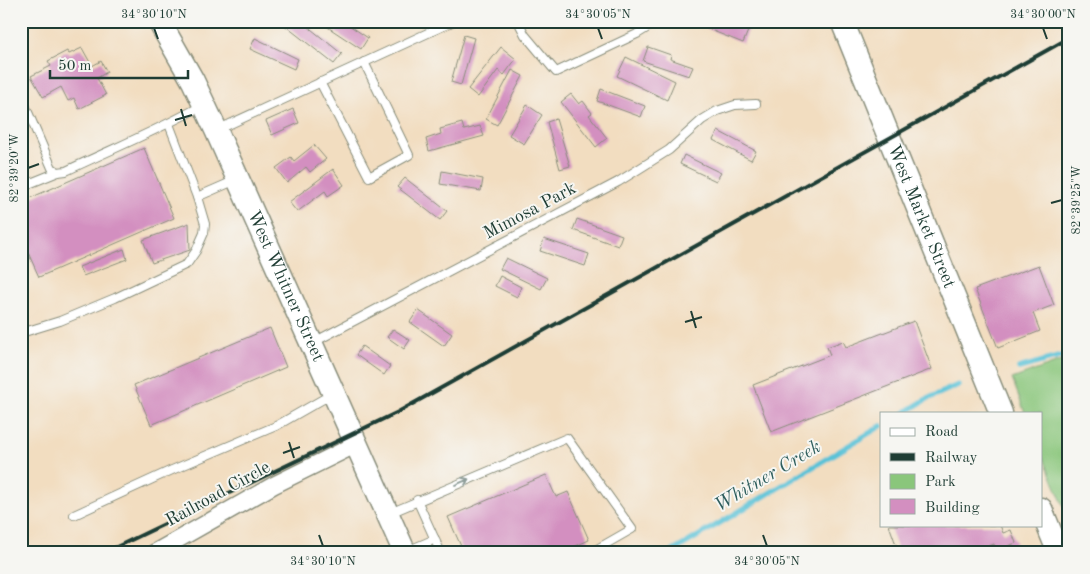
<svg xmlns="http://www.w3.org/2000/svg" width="1090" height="574" font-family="'Old Standard TT',serif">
	<rect width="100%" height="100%" fill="#f6f6f2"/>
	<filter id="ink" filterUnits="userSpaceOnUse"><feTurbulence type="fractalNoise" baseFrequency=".02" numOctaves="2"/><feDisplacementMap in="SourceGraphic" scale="10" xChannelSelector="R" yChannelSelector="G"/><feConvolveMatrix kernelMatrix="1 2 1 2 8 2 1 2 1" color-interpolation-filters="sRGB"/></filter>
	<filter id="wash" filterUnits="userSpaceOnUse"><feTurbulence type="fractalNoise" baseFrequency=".0096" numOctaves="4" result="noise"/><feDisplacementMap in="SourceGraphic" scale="20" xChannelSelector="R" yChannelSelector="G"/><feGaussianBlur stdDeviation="1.12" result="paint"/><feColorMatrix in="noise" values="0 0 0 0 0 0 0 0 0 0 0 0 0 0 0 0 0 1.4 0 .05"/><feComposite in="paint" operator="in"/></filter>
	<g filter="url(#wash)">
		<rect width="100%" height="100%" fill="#f2ddc0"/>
		<polygon fill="#8ac67b" stroke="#548258" points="1069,358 1069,519 1041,452 1041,413 1025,413 1012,379"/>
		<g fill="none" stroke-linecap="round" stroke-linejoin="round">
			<g stroke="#5ac2d7" stroke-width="5.5">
				<polyline points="1019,368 1069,354"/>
				<polyline points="904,413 925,400 958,385"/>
				<polyline points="670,553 881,426"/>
			</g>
		</g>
		<g id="blocks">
			<g fill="#d38fc0">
				<polygon points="285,21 301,21 342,54 334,64 283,24"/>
				<polygon points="321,21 343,21 368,38 361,49 320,22"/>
				<polygon points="385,21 401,21 396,28"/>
				<polygon points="699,21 737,21 750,26 743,43 698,25"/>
				<polygon points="464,35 474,38 461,85 451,82"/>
				<polygon points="255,38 298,59 294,69 250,49"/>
				<polygon points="501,47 516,59 504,75 498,70 478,97 468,89"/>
				<polygon points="648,47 671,55 670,59 693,67 689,76 643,61"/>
				<polygon points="82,48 92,66 101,61 107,72 97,78 106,95 79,109 74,98 68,101 61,87 43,97 31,76 51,66 48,61 67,51 69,54"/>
				<polygon points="626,57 675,81 667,100 617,76"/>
				<polygon points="512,70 523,76 497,125 486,119"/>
				<polygon points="601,89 645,106 641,117 597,101"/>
				<polygon points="571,94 579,104 583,101 592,113 589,115 607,138 596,147 561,102"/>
				<polygon points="527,105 542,115 524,144 509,135"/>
				<polygon points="293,109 299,123 272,135 266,121"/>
				<polygon points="556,119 570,166 560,169 547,122"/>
				<polygon points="462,123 464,130 480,126 484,136 429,151 426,139 441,134 440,129"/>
				<polygon points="718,131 756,151 751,160 713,140"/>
				<polygon points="314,145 326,159 310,172 306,167 287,183 276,168 291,157 294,161"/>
				<polygon points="144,148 174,218 39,277 26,248 21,250 21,202"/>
				<polygon points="684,155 721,173 716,181 680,164"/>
				<polygon points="333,169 344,185 328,196 325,191 297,212 289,202"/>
				<polygon points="442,171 483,179 481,191 440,184"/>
				<polygon points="405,178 447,211 440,220 397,187"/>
				<polygon points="577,219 622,235 618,246 573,230"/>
				<polygon points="189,223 190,250 152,263 143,240"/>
				<polygon points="544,239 589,254 585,266 540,251"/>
				<polygon points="124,249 127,259 83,276 79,267"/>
				<polygon points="506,258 547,278 541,289 500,269"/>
				<polygon points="1039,265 1054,305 1033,313 1040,331 998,348 975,289"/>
				<polygon points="500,276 521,287 517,297 495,286"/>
				<polygon points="418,310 452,334 444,346 410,322"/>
				<polygon points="914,321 932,369 771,432 753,385 830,355 827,347 843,341 846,347"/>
				<polygon points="270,328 286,367 151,425 134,385"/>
				<polygon points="393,329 410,340 404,349 387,337"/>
				<polygon points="362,346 390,366 384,375 356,355"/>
				<polygon points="546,475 556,497 568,492 589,540 560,553 464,553 448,517"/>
				<polygon points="889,525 1000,525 1003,533 1011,530 1016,543 996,551 994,544 970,553 899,553"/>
			</g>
		</g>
	</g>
	<g filter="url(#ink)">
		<use href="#blocks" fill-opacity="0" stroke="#888d7a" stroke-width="1"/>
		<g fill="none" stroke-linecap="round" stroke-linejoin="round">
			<defs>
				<g id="lane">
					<polyline points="518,21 525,35 556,72 637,34 658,21"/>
					<polyline points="320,82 369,177 409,155 364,62"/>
					<polyline points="21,96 52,168 58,172"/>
					<polyline points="169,124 197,197"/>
					<polyline points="217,130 454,21"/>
					<path d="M21,187l37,-15 8,-1c46,-22 93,-41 137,-66"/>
					<polyline points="21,333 60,321 115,298 187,264 196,251 204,233 205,224 197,197 236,180"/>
					<polyline points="314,342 618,182 669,150 702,120 717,111 735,105 756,104"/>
					<polyline points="417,500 441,553"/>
					<polyline points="390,513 567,438 632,529 590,553"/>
					<polyline points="74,515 172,470 276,426 332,394"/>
					<polyline points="407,551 435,539"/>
				</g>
				<polyline id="street" points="154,553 274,485 357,444"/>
				<g id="secondary">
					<path id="s1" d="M159,21l34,60 23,49 189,423"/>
					<path id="s2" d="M842,21l159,392"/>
					<polyline points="1041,509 1059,553"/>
				</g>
			</defs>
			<use href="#lane" stroke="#888d7a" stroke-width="10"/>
			<use href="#street" stroke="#888d7a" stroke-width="19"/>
			<use href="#secondary" stroke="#888d7a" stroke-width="25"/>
			<use href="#lane" stroke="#fff" stroke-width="8"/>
			<use href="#street" stroke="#fff" stroke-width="16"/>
			<use href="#secondary" stroke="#fff" stroke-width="22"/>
			<polyline stroke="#1f3d34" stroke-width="4" points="104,553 398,412 1069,38"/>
		</g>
		<defs><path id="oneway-shaft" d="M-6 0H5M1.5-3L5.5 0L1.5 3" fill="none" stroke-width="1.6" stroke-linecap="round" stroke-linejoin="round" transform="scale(1.25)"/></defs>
		<use stroke="#8f9e9a" href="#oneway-shaft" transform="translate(462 482) rotate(-23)"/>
	</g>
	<path fill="none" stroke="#1f3d34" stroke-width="2" d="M154,28l4,11M598,28l4,11M1043,28l4,11M181,109l5,17M175,120l17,-5M28,168l11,-4M1051,203l11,-3M691,311l5,17M685,322l17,-5M289,442l5,16M283,453l17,-6M319,535l4,11M763,535l4,11"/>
	<g text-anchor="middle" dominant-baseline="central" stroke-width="4" stroke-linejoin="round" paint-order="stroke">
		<g font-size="18" fill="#1f3d34" stroke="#f6f6f2">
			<text transform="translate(530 211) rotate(-28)">Mimosa Park</text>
			<text stroke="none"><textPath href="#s2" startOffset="211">West Market Street</textPath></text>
			<text stroke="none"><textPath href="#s1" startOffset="294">West Whitner Street</textPath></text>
			<text transform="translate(218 494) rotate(-29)">Railroad Circle</text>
		</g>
		<g font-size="19" font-style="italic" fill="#2e5e5d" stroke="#f6f6f2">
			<text transform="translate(768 477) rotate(-31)">Whitner Creek</text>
		</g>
	</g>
	<rect width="1090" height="574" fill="none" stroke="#f6f6f2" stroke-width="55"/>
	<rect x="880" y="412" width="162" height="115" fill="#f6f6f2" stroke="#a0aca6"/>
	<rect x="890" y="428" width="25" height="8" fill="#ffffff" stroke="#a0aca6"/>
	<text x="925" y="436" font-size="15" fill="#1f3d34">Road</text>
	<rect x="890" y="453" width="25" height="8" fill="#1f3d34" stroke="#a0aca6"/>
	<text x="925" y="462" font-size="15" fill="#1f3d34">Railway</text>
	<rect x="890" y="474" width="25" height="15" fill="#8ac67b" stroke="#a0aca6"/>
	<text x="925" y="486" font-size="15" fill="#1f3d34">Park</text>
	<rect x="890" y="499" width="25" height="15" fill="#d38fc0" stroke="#a0aca6"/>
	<text x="925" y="512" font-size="15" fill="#1f3d34">Building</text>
	<path d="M50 70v8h138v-8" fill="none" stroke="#1f3d34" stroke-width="2.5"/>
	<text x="58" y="70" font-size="15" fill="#1f3d34" stroke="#f6f6f2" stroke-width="4" paint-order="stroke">50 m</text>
	<rect x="28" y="28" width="1034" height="518" fill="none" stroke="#1f3d34" stroke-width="2"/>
	<g font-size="12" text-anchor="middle" fill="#1f3d34">
		<text x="154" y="18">34°30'10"N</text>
		<text x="598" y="18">34°30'05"N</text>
		<text x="1043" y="18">34°30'00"N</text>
		<text transform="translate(14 168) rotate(-90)" y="4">82°39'20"W</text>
		<text transform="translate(1076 200) rotate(-90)" y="4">82°39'25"W</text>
		<text x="323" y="565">34°30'10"N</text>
		<text x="767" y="565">34°30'05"N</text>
	</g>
</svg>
